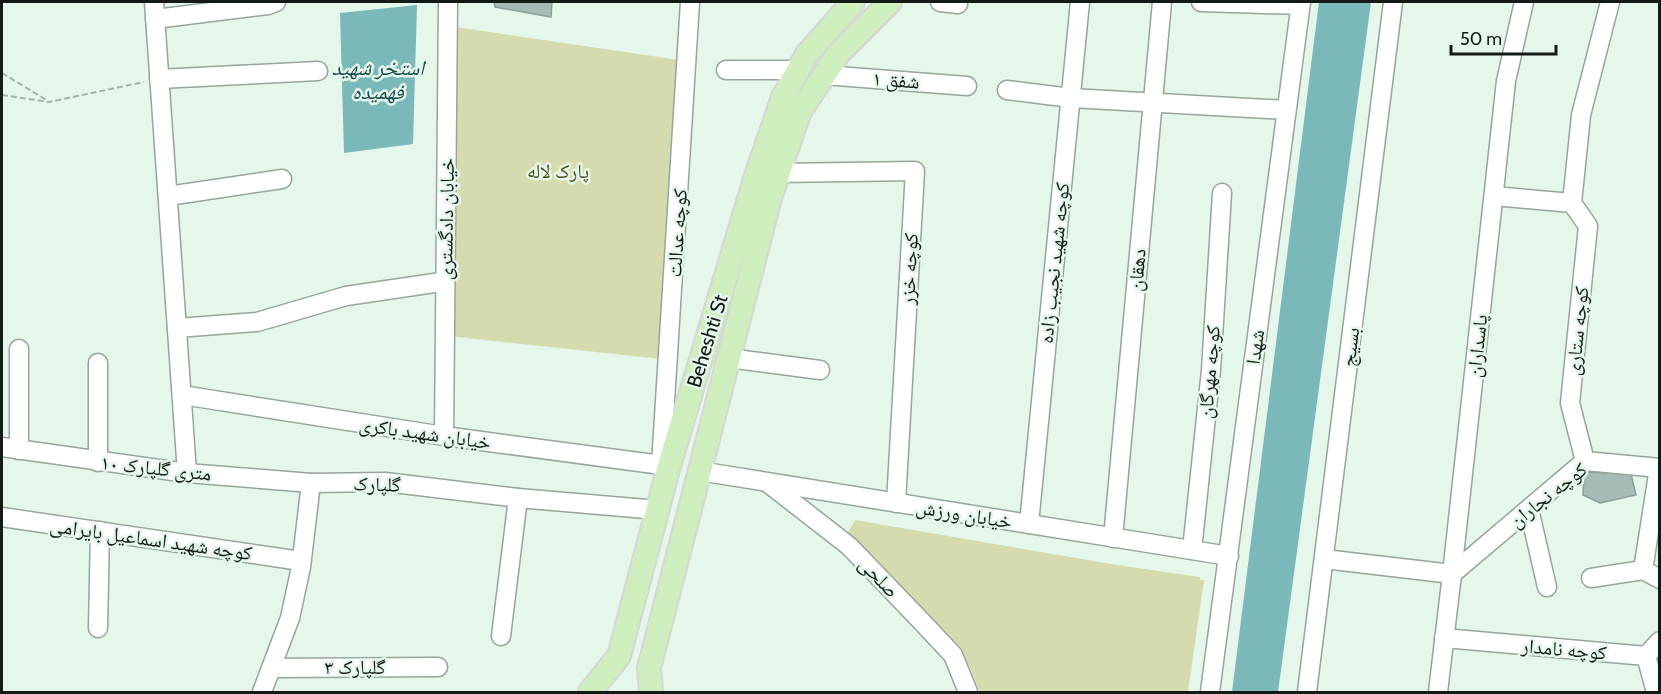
<svg xmlns="http://www.w3.org/2000/svg" width="1661" height="694" font-family="Cabin,'Noto Naskh Arabic',sans-serif">
	<rect width="100%" height="100%" fill="#e5f6ea"/>
	<g fill="#d6dbaf">
		<polygon points="449,26 679,60 661,359 439,335"/>
		<polygon points="855,520 1117,565 1200,577 1200,580 1204,580 1188,692 980,692 962,649 847,534"/>
	</g>
	<g fill="#7ab8ba">
		<polygon points="1319,2 1371,2 1278,692 1232,692"/>
		<polygon points="417,5 413,144 344,153 340,13"/>
	</g>
	<g fill="#a6bbb5" stroke="#8ca09b" stroke-width="1.5">
		<polygon points="494,2 552,2 551,17 495,7"/>
		<polygon points="1584,472 1631,474 1636,495 1600,503 1583,495"/>
	</g>
	<g fill="none" stroke-linecap="round" stroke-linejoin="round">
		<defs>
			<g id="minor">
				<polyline points="154,2 187,473"/>
				<polyline points="940,2 958,4"/>
				<polyline points="1201,2 1300,5"/>
				<polyline points="155,19 268,5 276,2"/>
				<polyline points="726,70 798,70"/>
				<polyline points="824,75 967,86"/>
				<polyline points="159,79 318,71"/>
				<polyline points="1007,90 1071,98 1286,110"/>
				<polyline points="779,173 915,171 896,503"/>
				<polyline points="168,196 282,179"/>
				<polyline points="1494,196 1572,203 1588,226 1570,403 1585,461"/>
				<polyline points="1572,203 1581,115 1610,2"/>
				<polyline points="177,328 257,322 346,296 441,282"/>
				<polyline points="19,349 19,450"/>
				<polyline points="728,358 820,370"/>
				<polyline points="98,363 98,462"/>
				<polyline points="182,395 444,436 669,466"/>
				<polyline points="444,436 448,2"/>
				<polyline points="2,447 187,473 311,483 385,482 518,498 658,510"/>
				<polyline points="661,465 690,2"/>
				<polyline points="1659,468 1643,570 1660,579"/>
				<polyline points="699,471 1229,556"/>
				<polyline points="768,483 849,546 922,622 953,655 968,692"/>
				<polyline points="1529,509 1547,587"/>
				<polyline points="2,517 301,561"/>
				<polyline points="1029,524 1080,2"/>
				<polyline points="1113,538 1162,2"/>
				<polyline points="1192,550 1211,370 1222,193"/>
				<polyline points="1324,559 1452,574 1585,461 1660,468"/>
				<polyline points="1591,578 1643,570"/>
				<polyline points="98,628 100,531"/>
				<polyline points="501,636 518,498"/>
				<polyline points="1444,638 1646,656 1656,692"/>
				<polyline points="1646,656 1660,641"/>
				<polyline points="271,668 438,667"/>
				<polyline points="262,692 290,618 301,567 311,483"/>
				<polyline points="1210,692 1301,2"/>
				<polyline points="1307,692 1393,2"/>
				<polyline points="1438,692 1452,574 1506,81 1524,2"/>
			</g>
			<g id="major">
				<polyline points="590,692 619,656 669,466 755,179 783,97 807,54 853,2"/>
				<polyline points="651,692 649,668 770,198 800,111 839,53 890,2"/>
			</g>
		</defs>
		<use href="#minor" stroke="#95a59a" stroke-width="21"/>
		<use href="#major" stroke="#d5d6d5" stroke-width="26"/>
		<g stroke="#a4b2a8" stroke-width="2" stroke-dasharray="6 3" stroke-linecap="butt">
			<polyline points="2,73 48,101"/>
			<polyline points="2,95 49,102 144,82"/>
		</g>
		<use href="#minor" stroke="#fff" stroke-width="18"/>
		<use href="#major" stroke="#cfeebe" stroke-width="22"/>
	</g>
	<g text-anchor="middle" dominant-baseline="central" stroke-width="5" stroke-linejoin="round" paint-order="stroke">
		<g font-size="20" fill="#141b16" stroke="#e5f6ea">
			<text transform="translate(896 80) rotate(4)">شفق ۱</text>
			<text transform="translate(446 219) rotate(-89)">خیابان دادگستری</text>
			<text transform="translate(677 233) rotate(-86)">کوچه عدالت</text>
			<text transform="translate(1054 263) rotate(-84)">کوچه شهید نجیب زاده</text>
			<text transform="translate(909 269) rotate(-87)">کوچه خزر</text>
			<text transform="translate(1137 270) rotate(-85)">دهقان</text>
			<text transform="translate(1577 331) rotate(-84)">کوچه ستاری</text>
			<text transform="translate(707 341) rotate(-73)">Beheshti St</text>
			<text transform="translate(1477 346) rotate(-84)">پاسداران</text>
			<text transform="translate(1255 347) rotate(-82)">شهدا</text>
			<text transform="translate(1350 347) rotate(-83)">بسیج</text>
			<text transform="translate(1209 372) rotate(-85)">کوچه مهرگان</text>
			<text transform="translate(425 433) rotate(8)">خیابان شهید باکری</text>
			<text transform="translate(156 468) rotate(6)">۱۰ متری گلپارک</text>
			<text transform="translate(377 484) rotate(2)">گلپارک</text>
			<text transform="translate(1548 495) rotate(-38)">کوچه نجاران</text>
			<text transform="translate(964 514) rotate(9)">خیابان ورزش</text>
			<text transform="translate(151 539) rotate(8)">کوچه شهید اسماعیل بایرامی</text>
			<text transform="translate(879 577) rotate(46)">صلحی</text>
			<text transform="translate(1564 649) rotate(5)">کوچه نامدار</text>
			<text x="355" y="667">گلپارک ۳</text>
		</g>
		<g font-size="20" fill="#494d16" stroke="#e5f6ea">
			<text x="558" y="171">پارک لاله</text>
		</g>
		<g font-size="21" font-style="italic" fill="#134b4d" stroke="#e5f6ea">
			<text x="378" y="67">استخر شهید<tspan x="378" dy="24">فهمیده</tspan></text>
		</g>
	</g>
	<rect width="1661" height="694" fill="none" stroke="#141b16" stroke-width="6"/>
	<path d="M1451 45v9h105v-9" fill="none" stroke="#141b16" stroke-width="3"/>
	<text x="1460" y="45" font-size="18" fill="#141b16" stroke="#e5f6ea" stroke-width="4.5" paint-order="stroke">50 m</text>
</svg>
